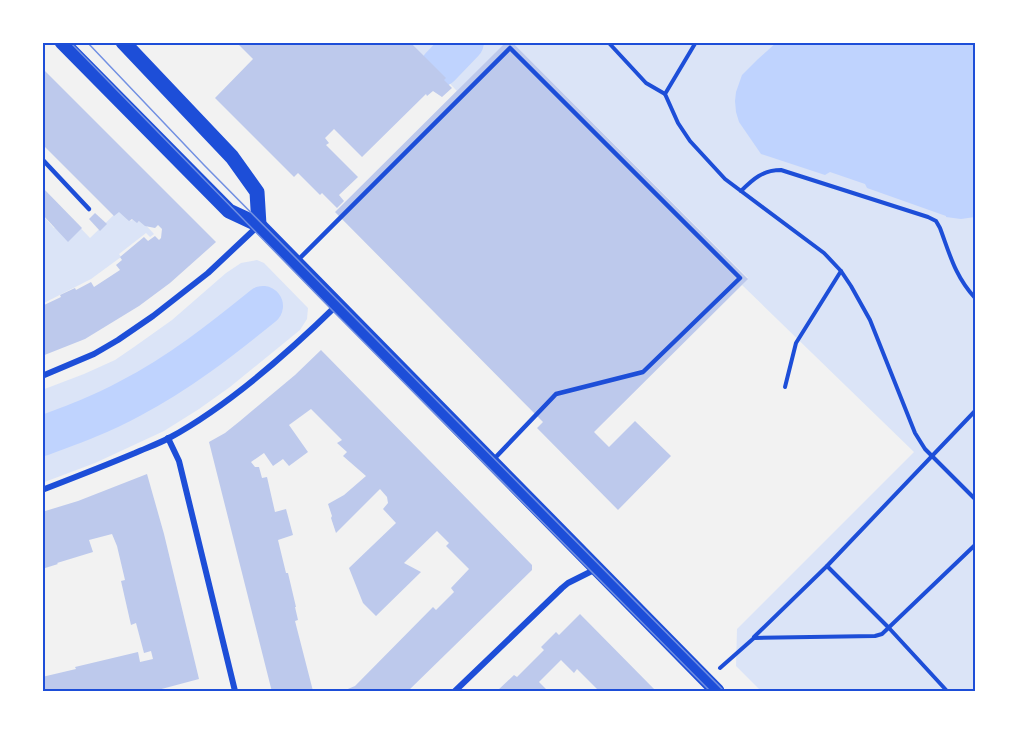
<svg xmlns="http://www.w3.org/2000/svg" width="1017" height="733" font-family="'Work Sans',sans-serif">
	<rect width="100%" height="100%" fill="#f2f2f2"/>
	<g fill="#dbe4f7">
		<polygon points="410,42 506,42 457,91"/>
		<polygon points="512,42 975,42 975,691 761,691 736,666 737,629 914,452 742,285 748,278"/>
		<polygon points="120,209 131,221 134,218 138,222 141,220 154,234 150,237 146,233 119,254 121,257 91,279 42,304 42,215 54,228 68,215 90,238"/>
		<polygon points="257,260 264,263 308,308 307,319 300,330 230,387 199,409 164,431 95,463 42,483 42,390 84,374 115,360 134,347 172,320 226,273 241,263"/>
	</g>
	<polygon fill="#bfd3fe" points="777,42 975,42 975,217 961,219 946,217 946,216 867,188 865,184 830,172 825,175 761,154 739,122 736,112 735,101 736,92 742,75 758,59"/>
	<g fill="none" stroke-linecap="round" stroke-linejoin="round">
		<g stroke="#bfd3fe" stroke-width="40">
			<polyline points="440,67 464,42"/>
			<path d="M42,436c30,-11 60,-22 89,-38 48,-25 90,-58 132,-92"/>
		</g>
	</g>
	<g fill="#bdc9ec">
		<polygon points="236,42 410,42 446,78 444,80 452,88 442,97 433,91 427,96 426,94 362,157 334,129 325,138 329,143 326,145 358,177 339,195 344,201 337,208 322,193 320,195 298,173 294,177 215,98 253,59"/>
		<polygon points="506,42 512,42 748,279 594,432 609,447 635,421 671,456 618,510 537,428 543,422 335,212"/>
		<polygon points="42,68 216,242 170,283 139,306 85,339 42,356 42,306 61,297 60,295 75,288 76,290 91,282 94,287 120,270 116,265 122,260 120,257 144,237 148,241 155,236 159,240 161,238 162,229 158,225 155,228 145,226 139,221 137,223 132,219 129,221 119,212 114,216 42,144"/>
		<polygon points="42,187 82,228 68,242 42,214"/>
		<polygon points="95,213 107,224 100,231 89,219"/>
		<polygon points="321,350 532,565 532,570 408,691 343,691 355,686 433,607 436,610 454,592 451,588 469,569 446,546 449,543 437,531 404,563 421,572 376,616 363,603 349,568 396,523 383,509 388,503 387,497 380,489 336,533 331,518 332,516 328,504 344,495 366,476 343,456 347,452 337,443 342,440 311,409 289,425 308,452 289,466 283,459 273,466 264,453 251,462 255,467 259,467 262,478 267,477 275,512 286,509 293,535 278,540 286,573 288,573 296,607 295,607 298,620 295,621 313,691 272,691 271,688 209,442 225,433 240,421 295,375"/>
		<polygon points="147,474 164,534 199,679 154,691 42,691 42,677 76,669 75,667 138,652 140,662 153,659 151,651 144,653 136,623 131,625 121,581 125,580 117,546 112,534 89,540 93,552 57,563 58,564 42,569 42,512 78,501"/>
		<polygon points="580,614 656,691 599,691 577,669 574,673 561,660 539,682 548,691 497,691 514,675 517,677 544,650 541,647 556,632 559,635"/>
	</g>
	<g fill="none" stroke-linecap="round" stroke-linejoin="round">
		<g stroke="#1d4ed8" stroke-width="4">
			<polyline points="608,42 646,83 665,94"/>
			<polyline points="696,42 665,94 678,123 690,141 725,179 824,253 841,271 851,286 870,320 915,433 925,449 975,499"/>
			<path d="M741,191c12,-12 22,-21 40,-21l147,47 8,4 4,7c10,27 15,48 35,70"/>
			<polyline points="785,387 796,343 841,271"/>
			<polyline points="827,566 889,628 947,691"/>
			<polyline points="754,637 827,566 975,411"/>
			<polyline points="720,668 754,638 875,636 882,634 975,545"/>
		</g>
		<g stroke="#1d4ed8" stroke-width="4.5">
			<polyline points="42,159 89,209"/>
			<polyline points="298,260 510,48 740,278 643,372 556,394 494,459"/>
		</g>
		<g stroke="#1d4ed8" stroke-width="6">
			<polyline points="42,376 94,354 118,340 153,316 208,273 258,226"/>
			<polyline points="168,438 179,461 235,691"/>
			<path d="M42,490c31,-12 62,-24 93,-37 11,-5 23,-9 34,-15 59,-32 120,-86 168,-133"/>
			<polyline points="455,691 562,588 568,583 596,569"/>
		</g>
		<g stroke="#1d4ed8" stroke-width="15">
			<polyline points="62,42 229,211 259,225 717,691"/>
			<polyline points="123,42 232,157 257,192 259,225"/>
		</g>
		<g stroke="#7290e2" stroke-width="1.5">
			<polyline points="70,42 332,310 710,691"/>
			<polyline points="87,42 204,165 724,691"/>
		</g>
	</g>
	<rect width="1017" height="733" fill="none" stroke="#ffffff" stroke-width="87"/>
	<rect x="44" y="44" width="930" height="646" fill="none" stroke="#1d4ed8" stroke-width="2"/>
</svg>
